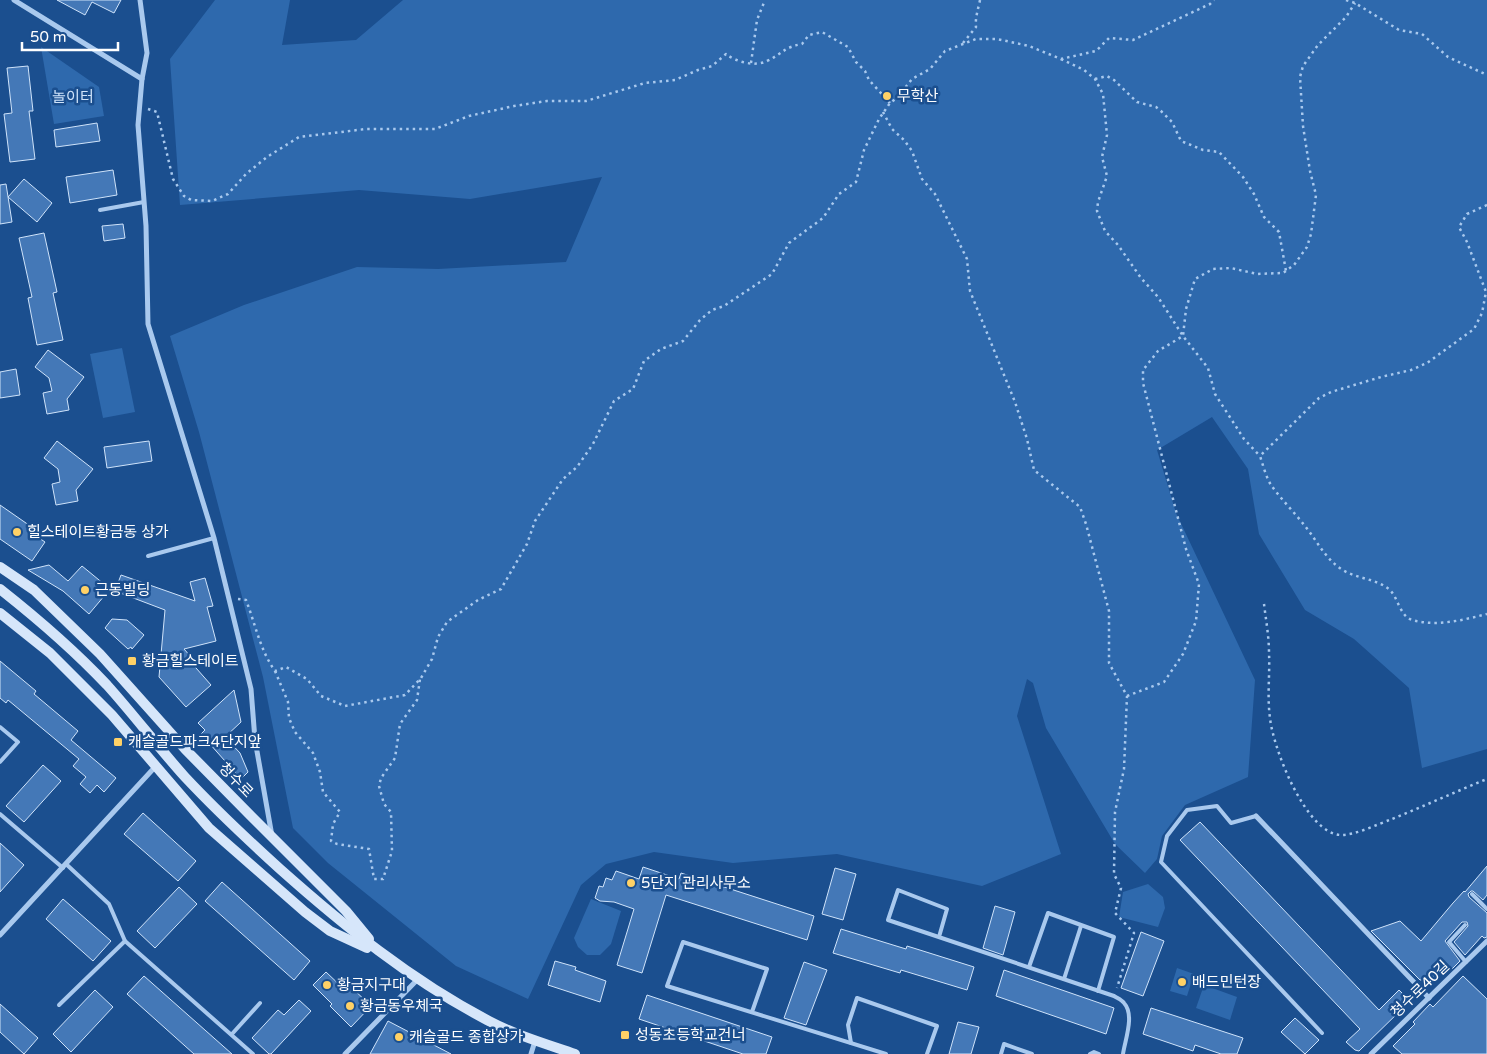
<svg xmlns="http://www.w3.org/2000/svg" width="1487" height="1054" font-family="'Varela Round','Noto Sans KR',sans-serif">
	<rect width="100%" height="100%" fill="#1b4f8f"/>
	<g fill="#2e69ad">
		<polygon points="215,0 290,0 282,45 356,40 403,0 1487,0 1487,749 1422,768 1409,688 1354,639 1305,610 1259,534 1248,469 1212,417 1157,450 1176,513 1255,680 1248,777 1185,805 1162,836 1157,859 1145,873 1115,844 1046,728 1033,683 1027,679 1017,716 1061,854 982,886 837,854 733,863 654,852 606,864 581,885 528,999 456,966 328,863 293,828 263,677 199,432 170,336 244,305 357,267 438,269 566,262 602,177 470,199 359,190 180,205 170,59"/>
		<polygon points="41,47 99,87 104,116 54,124"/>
		<polygon points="122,348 135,412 103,418 90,354"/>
		<polygon points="1148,884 1163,897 1165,908 1158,927 1119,917 1123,892"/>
		<polygon points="591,899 621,911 611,944 600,955 587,955 578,947 574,938"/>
		<polygon points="1177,968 1194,974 1187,996 1170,991"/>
		<polygon points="1204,985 1237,997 1230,1020 1196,1008"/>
	</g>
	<g fill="#4478b7" stroke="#cfe3fa">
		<polygon points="57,0 121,0 114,13 92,2 85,15"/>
		<polygon points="28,66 33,111 29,111 35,159 10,162 4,114 12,113 7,68"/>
		<polygon points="97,123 100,141 56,147 54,130"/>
		<polygon points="113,170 117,195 70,203 66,177"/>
		<polygon points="24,179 52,203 37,222 8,197"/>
		<polygon points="6,184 12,222 0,224 0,185"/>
		<polygon points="123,224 125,238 104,241 102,226"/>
		<polygon points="44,233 57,292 53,293 63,340 37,345 28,298 32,297 19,238"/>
		<polygon points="48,350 84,377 67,399 69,410 47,414 43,393 52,391 49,378 35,367"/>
		<polygon points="16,369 20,395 0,398 0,372"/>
		<polygon points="57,441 93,469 76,490 78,501 56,505 52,484 60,482 58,469 44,458"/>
		<polygon points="149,441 152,461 107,468 104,447"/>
		<polygon points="0,505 36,530 33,534 45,542 32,561 0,539"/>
		<polygon points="49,565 68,581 82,566 110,589 89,614 63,591 28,570"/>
		<polygon points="121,575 195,601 190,582 205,578 213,606 207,607 216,641 184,649 192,658 189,660 211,685 186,707 159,677 165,610 115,591"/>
		<polygon points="112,619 127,620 144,635 132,649 131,647 128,649 105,628"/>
		<polygon points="0,661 36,691 34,694 78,731 71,740 116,778 104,792 97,785 90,793 80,784 86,777 73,766 79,759 8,700 6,703 0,698"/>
		<polygon points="234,690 241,722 225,737 240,753 248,772 241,779 201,734 205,730 198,723"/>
		<polygon points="43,765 61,781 24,822 6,806"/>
		<polygon points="143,813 196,861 178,881 124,834"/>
		<polygon points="1200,822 1379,1010 1399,990 1404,995 1404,1007 1359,1051 1355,1050 1346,1042 1360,1029 1180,840"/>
		<polygon points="0,843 24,865 0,892"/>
		<polygon points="1487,866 1487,895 1483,900 1473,891 1471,891 1468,894 1469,897 1487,913 1487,937 1484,938 1482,936 1465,955 1454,942 1468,926 1467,922 1462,922 1445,941 1460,961 1448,973 1442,967 1430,980 1420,980 1371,931 1400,921 1421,941 1453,903 1464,891 1465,892"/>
		<polygon points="643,867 679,879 681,873 814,916 807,940 666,895 642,973 617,965 634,909 614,902 600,901 595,898 599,886 603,887 606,878 612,880 616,871 639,879"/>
		<polygon points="835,868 856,874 843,920 822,914"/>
		<polygon points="222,882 310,961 294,980 205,901"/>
		<polygon points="179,887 197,904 155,948 137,931"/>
		<polygon points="63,899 111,941 93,961 46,919"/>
		<polygon points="995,906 1015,912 1003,955 983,948"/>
		<polygon points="841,929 906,949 907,946 974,967 967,990 901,970 900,973 833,953"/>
		<polygon points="1141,932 1164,941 1143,996 1121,988"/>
		<polygon points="555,961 576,967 575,970 606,981 600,1002 548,985"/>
		<polygon points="804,962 827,970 806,1025 784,1018"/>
		<polygon points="1004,970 1114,1008 1106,1034 996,996"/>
		<polygon points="326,972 345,990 349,985 371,1006 351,1027 330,1006 332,1004 313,985"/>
		<polygon points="144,976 232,1054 194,1054 127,994"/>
		<polygon points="1463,976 1487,999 1487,1054 1402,1054 1393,1046 1415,1024 1413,1022 1430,1004 1433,1007"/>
		<polygon points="95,990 113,1007 71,1052 53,1034"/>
		<polygon points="647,995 772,1037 766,1054 743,1054 639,1019"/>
		<polygon points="299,1000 311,1011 271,1054 269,1054 252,1038 278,1010 284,1015"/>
		<polygon points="0,1004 38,1038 24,1054 0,1032"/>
		<polygon points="1151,1008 1243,1038 1237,1054 1221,1054 1195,1045 1193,1051 1143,1034"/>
		<polygon points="1295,1018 1319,1040 1305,1054 1281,1032"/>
		<polygon points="388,1021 451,1054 370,1054"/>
		<polygon points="958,1022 979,1027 971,1054 949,1054"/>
	</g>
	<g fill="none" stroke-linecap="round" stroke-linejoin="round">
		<g stroke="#a9c9ee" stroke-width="2.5" stroke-dasharray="2.5 4" stroke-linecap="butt">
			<polyline points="1346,0 1355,3 1399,30 1422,34 1448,57 1487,75"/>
			<path d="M963,43l13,-16c-1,-9 2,-17 4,-27"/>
			<polyline points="1061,59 1084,70 1095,79 1103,94 1107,135 1102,157 1107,176 1098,202 1097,211 1105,231 1118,245 1141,278 1158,297 1183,336 1208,368 1215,394 1244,439 1260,456"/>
			<polyline points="751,63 757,20 765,0"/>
			<polyline points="1095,79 1107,76 1114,80 1137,102 1156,107 1161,111 1172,122 1181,141 1203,150 1219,152 1243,177 1254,194 1264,217 1279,232 1286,271"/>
			<path d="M148,109l9,3 16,67 11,17 7,4 21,1 16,-7 18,-20 21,-17 32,-20 67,-8h69l34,-13 45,-10 33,-5h39l59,-18 30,-3 23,-10 14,-4 14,-12c10,8 29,13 41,7 15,-7 17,-14 35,-17l7,-9 13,-3 26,15 8,15 9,9 4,9 21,23"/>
			<polyline points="883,112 892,129 904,140 912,151 922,179 935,194 967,259 970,291 1015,402 1027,439 1034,470 1080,507 1086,524 1109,611 1109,663 1127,696 1124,769 1115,812 1114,874 1121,888 1115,913 1134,933 1117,988"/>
			<path d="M1487,205l-20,9 -8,13 8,15 19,50 -4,21 -8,16 -47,34 -16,7 -30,7 -50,15 -12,6 -59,58c3,9 6,21 11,29 10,14 23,27 34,41 12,15 20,32 36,43 15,10 35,9 49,21 8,8 10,26 22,30 24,7 51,0 75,-6"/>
			<path d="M238,599l8,1c9,23 14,50 29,71l11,-4 21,12 14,17 24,10 60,-11 16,-17 11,-19 6,-22 9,-15 31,-22 23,-11 26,-45 8,-23 28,-42 14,-12 16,-23 21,-43 19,-12 11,-28 17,-12 22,-8 17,-21 12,-10 12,-4 48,-32 17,-31 34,-25 16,-24 17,-12 8,-32 15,-31 11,-16 8,-6 14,-18 18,-10 15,-18 31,-12h21l32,7 32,13 35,-8 13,-13 24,2 77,-36 4,-4"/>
			<path d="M1264,604c2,16 5,33 5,49 1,21 -2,44 1,65 3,30 36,116 71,117 15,0 37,-11 51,-16 32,-13 63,-27 95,-40"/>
			<polyline points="275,671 288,702 289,718 295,732 313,753 320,772 323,792 340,812 333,824 331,841 337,844 369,849 374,879 383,879 392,851 391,812 384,804 379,786 381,778 395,758 400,724 417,700 420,679"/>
			<polyline points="1127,696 1164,682 1183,654 1196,621 1199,584 1186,549 1143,383 1143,370 1158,351 1183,336 1186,309 1195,279 1213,269 1231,268 1257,274 1283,273 1294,265 1307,247 1311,234 1316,195 1310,171 1303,126 1300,77 1303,66 1318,45 1346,17 1355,3"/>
		</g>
		<g stroke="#a9c9ee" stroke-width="4">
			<polyline points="100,210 144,202"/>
			<polyline points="148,556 214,538"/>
			<polyline points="0,727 18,742 0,762"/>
			<polyline points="0,814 63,868"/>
			<polyline points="1256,816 1231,823 1217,806 1187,810 1167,836 1161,862 1322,1033"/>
			<polyline points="66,864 109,904 125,941 253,1054"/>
			<polyline points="1472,894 1487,909"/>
			<polyline points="1465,925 1449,942 1466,962"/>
			<path d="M939,937l8,-28 -49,-19 -10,30 226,76c3,2 8,4 10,7 11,12 1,37 -1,51"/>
			<polyline points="1029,967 1048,913 1114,937 1098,991"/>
			<polyline points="1064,979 1081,926"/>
			<polyline points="59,1005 125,941"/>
			<polyline points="752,1012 767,969 683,942 667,986 886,1054"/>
			<polyline points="232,1034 260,1003"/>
			<polyline points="851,1043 848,1025 857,998 937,1026 927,1054"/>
			<polyline points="1001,1054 1004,1044 1032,1054"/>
			<polyline points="1090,1054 1094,1052 1099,1054"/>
		</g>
		<g stroke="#a9c9ee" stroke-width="5">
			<polyline points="14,0 142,79"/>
			<polyline points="140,0 147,53 142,79 138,125 146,226 148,324 214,538 251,689 255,740 272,836"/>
			<polyline points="1256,816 1429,998"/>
			<polyline points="0,935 155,767"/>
			<polyline points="345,1054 418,979"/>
			<polyline points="531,1054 535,1041"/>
			<polyline points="1371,1054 1487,941"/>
		</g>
		<g stroke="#d6e6fa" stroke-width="10">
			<polyline points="0,567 34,590 100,654 185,749 251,816 346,911 369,939"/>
			<path d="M0,589c38,30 74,61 107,96 27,30 51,62 78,92 30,32 63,63 95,92 64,57 131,111 207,151 28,15 59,24 88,34"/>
			<polyline points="0,613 50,653 112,715 209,828 305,912 330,931 367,948"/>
		</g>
	</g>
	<g fill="#ffd166" stroke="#1b4f8f" stroke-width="2">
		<circle cx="887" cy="96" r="5"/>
		<circle cx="17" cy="532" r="5"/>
		<circle cx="85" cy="590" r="5"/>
		<rect x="127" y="656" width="10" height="10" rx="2.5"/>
		<rect x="113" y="737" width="10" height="10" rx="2.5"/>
		<circle cx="631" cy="883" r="5"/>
		<circle cx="1182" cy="982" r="5"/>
		<circle cx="327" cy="985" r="5"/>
		<circle cx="350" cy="1006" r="5"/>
		<rect x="620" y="1030" width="10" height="10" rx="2.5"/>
		<circle cx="399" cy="1037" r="5"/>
	</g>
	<g text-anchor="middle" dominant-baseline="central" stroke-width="5" stroke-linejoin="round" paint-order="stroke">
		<g font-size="15" fill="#fff" stroke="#1b4f8f" text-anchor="start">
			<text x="897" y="96">무학산</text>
			<text x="27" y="532">힐스테이트황금동 상가</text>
			<text x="95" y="590">근동빌딩</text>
			<text x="142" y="661">황금힐스테이트</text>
			<text x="128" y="742">캐슬골드파크4단지앞</text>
			<text x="641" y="883">5단지 관리사무소</text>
			<text x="1192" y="982">배드민턴장</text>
			<text x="337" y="985">황금지구대</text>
			<text x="360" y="1006">황금동우체국</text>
			<text x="635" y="1035">성동초등학교건너</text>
			<text x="409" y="1037">캐슬골드 종합상가</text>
		</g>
		<g font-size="15" fill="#cfe3fa" stroke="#1b4f8f">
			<text x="73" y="97">놀이터</text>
		</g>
		<g font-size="15" fill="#fff" stroke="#1b4f8f">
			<text transform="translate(236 780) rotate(46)">청수로</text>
			<text transform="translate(1420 989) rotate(-44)">청수로40길</text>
		</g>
	</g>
	<path d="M22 42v8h96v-8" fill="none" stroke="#ffffff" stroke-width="2.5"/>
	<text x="30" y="42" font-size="15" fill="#ffffff" stroke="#1b4f8f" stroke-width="4" paint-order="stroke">50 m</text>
</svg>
